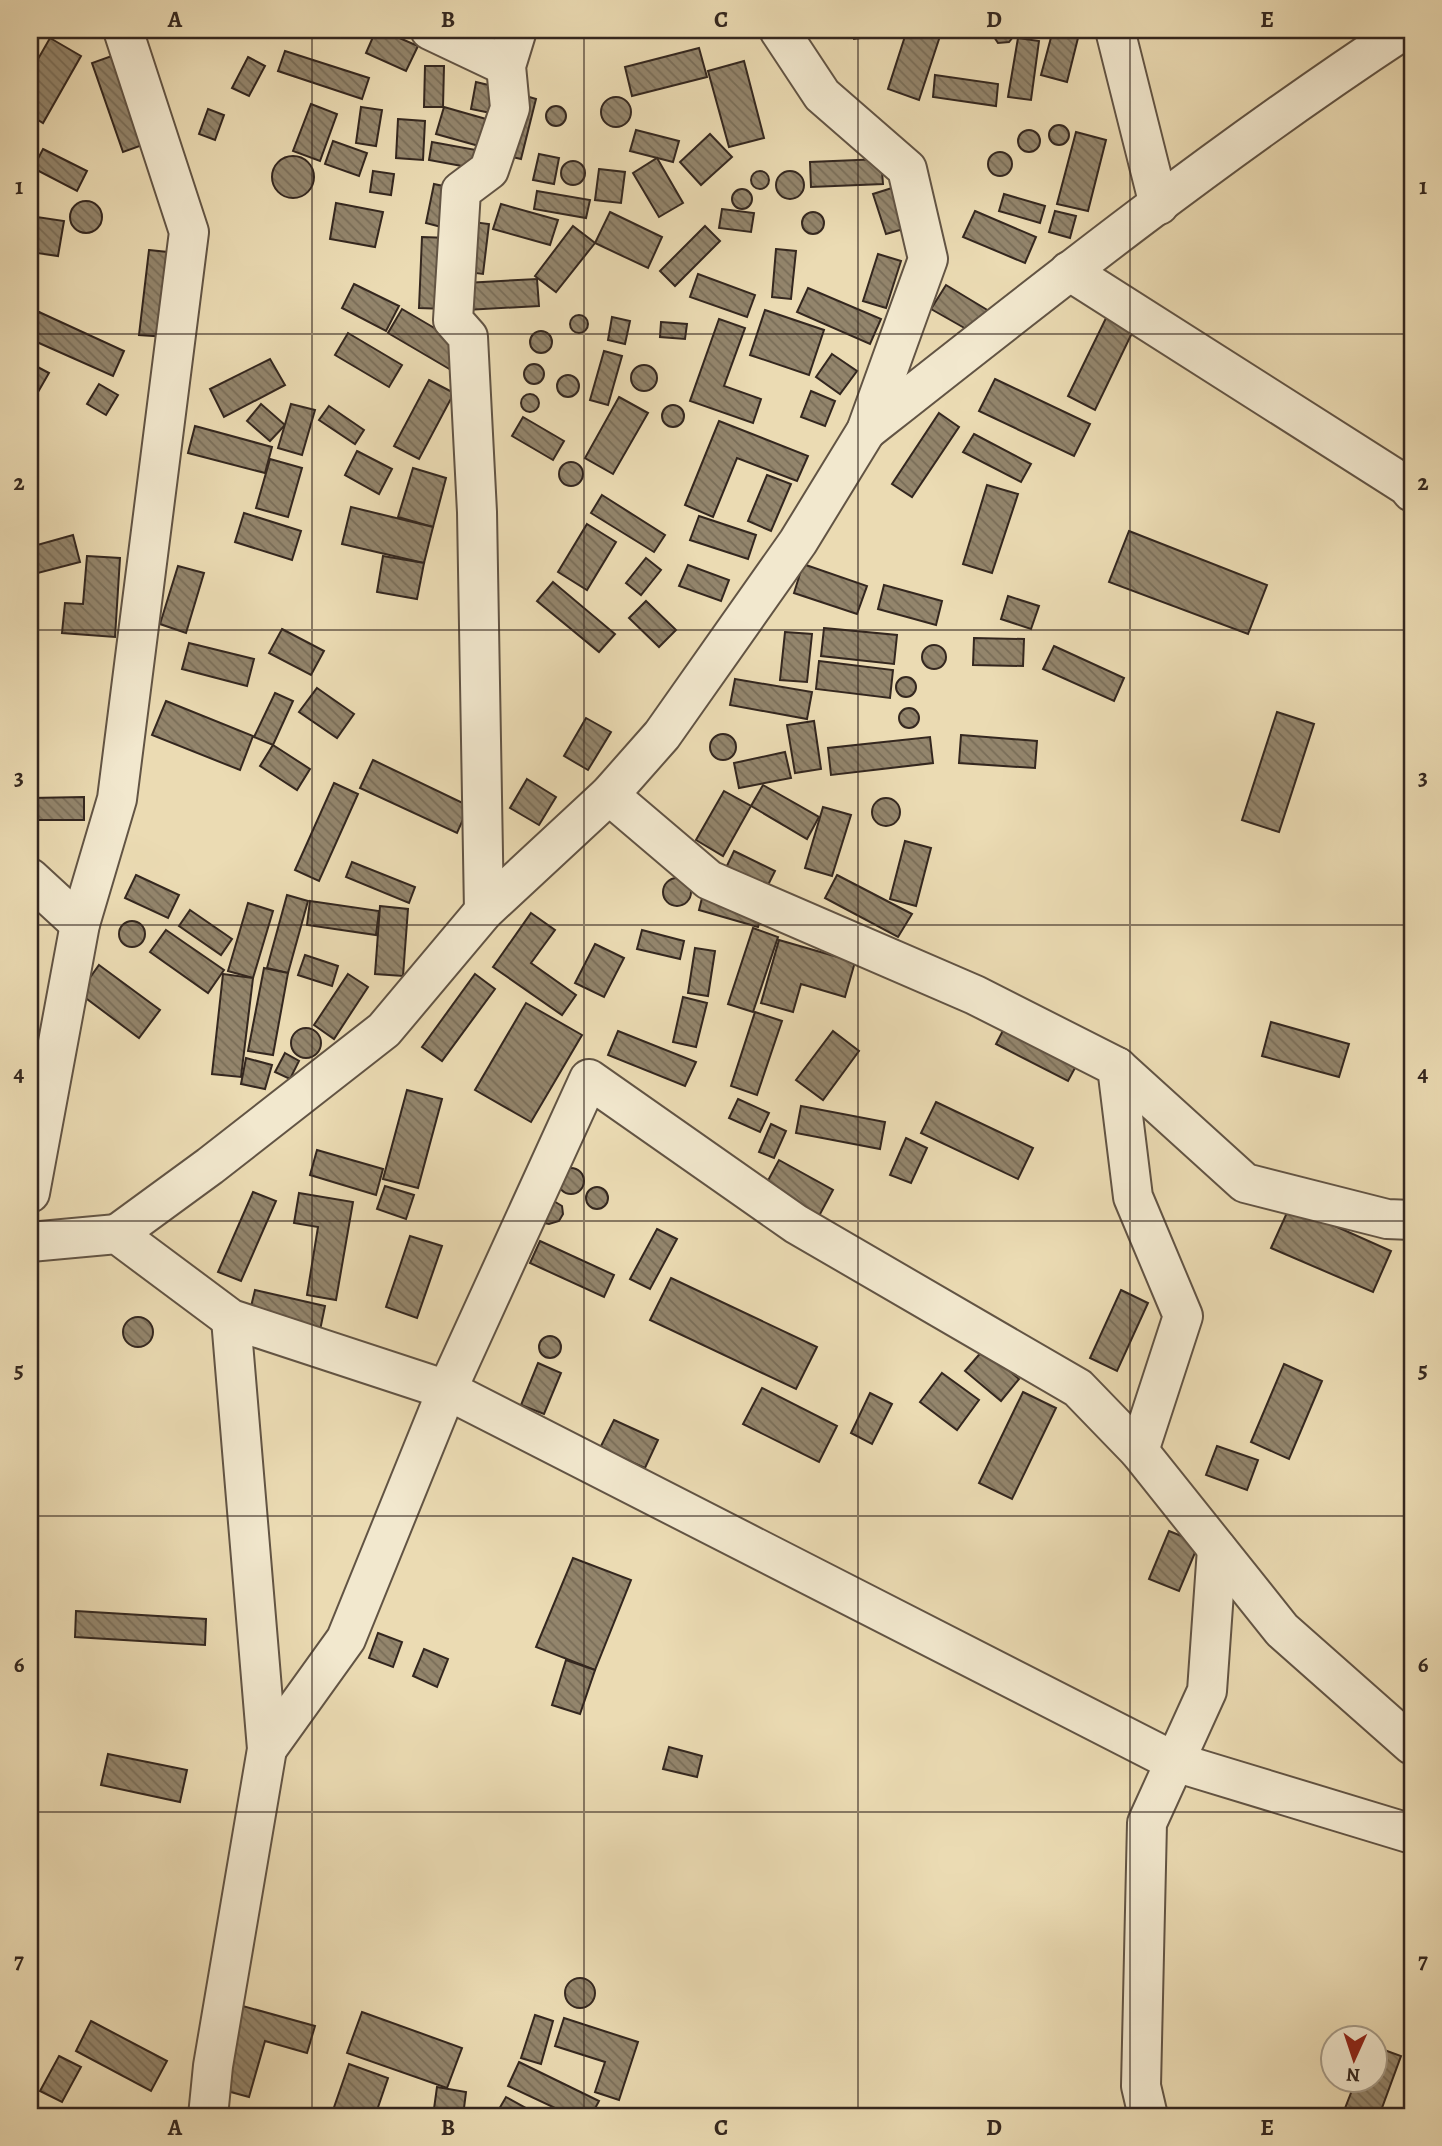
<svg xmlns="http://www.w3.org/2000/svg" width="1442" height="2146" font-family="Alegreya,serif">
	<defs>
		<pattern id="building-back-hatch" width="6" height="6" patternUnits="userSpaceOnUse" patternTransform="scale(1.75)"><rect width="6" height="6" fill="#93856c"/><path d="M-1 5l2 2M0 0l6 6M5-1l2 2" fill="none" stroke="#796d58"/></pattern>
	</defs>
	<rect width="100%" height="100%" fill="#ebdbb3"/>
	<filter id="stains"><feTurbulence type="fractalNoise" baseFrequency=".00286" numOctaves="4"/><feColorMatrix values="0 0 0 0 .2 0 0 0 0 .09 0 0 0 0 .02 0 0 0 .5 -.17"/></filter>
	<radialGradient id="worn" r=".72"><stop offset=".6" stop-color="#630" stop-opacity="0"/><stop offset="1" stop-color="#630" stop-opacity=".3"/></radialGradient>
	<g fill="url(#building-back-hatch)" stroke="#34271f" stroke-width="2">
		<polygon points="376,30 381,30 418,46 406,71 366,53"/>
		<polygon points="649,30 672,30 660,37 652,34"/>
		<polygon points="852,30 875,30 876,36 854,39"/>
		<polygon points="907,30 942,30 919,100 888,89"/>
		<polygon points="993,30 1013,30 1013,37 1009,42 998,43 994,37"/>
		<polygon points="1053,30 1080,30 1067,82 1041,75"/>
		<polygon points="50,38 81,56 43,123 30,115 30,73"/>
		<polygon points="1018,38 1039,41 1031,100 1008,97"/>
		<polygon points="699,48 707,77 632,96 625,67"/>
		<polygon points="285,51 369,78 362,99 278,71"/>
		<polygon points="120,53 151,142 123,152 92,63"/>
		<polygon points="248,57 265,66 249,96 232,88"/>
		<polygon points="744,61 764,138 729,147 708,71"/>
		<polygon points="425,66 444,66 443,107 424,107"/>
		<polygon points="935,75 998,84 996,106 933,97"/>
		<polygon points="476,82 497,87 491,113 471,109"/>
		<polygon points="519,94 536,99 521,159 504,155"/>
		<circle cx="616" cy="112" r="15"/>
		<polygon points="311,104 337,114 320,161 293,151"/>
		<circle cx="556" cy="116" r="10"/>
		<polygon points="361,107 382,110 376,146 356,143"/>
		<polygon points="444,107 493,121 486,148 436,134"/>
		<polygon points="208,109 224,115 215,140 199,134"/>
		<polygon points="398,119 425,121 423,160 396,158"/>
		<circle cx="1059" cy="135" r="10"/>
		<circle cx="1029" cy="141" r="11"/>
		<polygon points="636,130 679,141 673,162 630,151"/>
		<polygon points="1076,132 1106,140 1088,211 1057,204"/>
		<polygon points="710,134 732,157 701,185 680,162"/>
		<polygon points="333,141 367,153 359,176 325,164"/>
		<polygon points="432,142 476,150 473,168 429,160"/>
		<polygon points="43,149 87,171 77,191 33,168"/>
		<circle cx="1000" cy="164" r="12"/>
		<polygon points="539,154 559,158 554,184 533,180"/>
		<circle cx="293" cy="177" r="21"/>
		<polygon points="657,158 683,203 659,217 633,173"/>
		<polygon points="881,159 883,184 811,187 810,162"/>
		<circle cx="573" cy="173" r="12"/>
		<polygon points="599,169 625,172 621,203 595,200"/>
		<polygon points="373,171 394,174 391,195 370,192"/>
		<circle cx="760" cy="180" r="9"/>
		<circle cx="790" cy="185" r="14"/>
		<polygon points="434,184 453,188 445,228 426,223"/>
		<polygon points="895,187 907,228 886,234 873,194"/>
		<circle cx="742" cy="199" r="10"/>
		<polygon points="537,191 590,200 586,218 534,209"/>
		<polygon points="1004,194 1045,206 1040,223 999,211"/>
		<circle cx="86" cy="217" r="16"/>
		<polygon points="336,203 383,212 375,247 330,239"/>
		<polygon points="501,204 558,220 550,245 493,229"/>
		<polygon points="722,209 754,213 751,232 719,228"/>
		<polygon points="975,211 1036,237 1025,263 963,237"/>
		<polygon points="1055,211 1076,216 1070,238 1049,232"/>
		<circle cx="813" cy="223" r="11"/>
		<polygon points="610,212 662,237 648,268 595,243"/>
		<polygon points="30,216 64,221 58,256 30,252"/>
		<polygon points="465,221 489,224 483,274 459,271"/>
		<polygon points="573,226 595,243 556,292 535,276"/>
		<polygon points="705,226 720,241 675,286 660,271"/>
		<polygon points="422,237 449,238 446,309 419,308"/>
		<polygon points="776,249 796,251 791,299 772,297"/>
		<polygon points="149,250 177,253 167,337 139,335"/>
		<polygon points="878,254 901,261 886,308 863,301"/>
		<polygon points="698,274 755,295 747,317 690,297"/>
		<polygon points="537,279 539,306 466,310 465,283"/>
		<polygon points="354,284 399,306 386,331 342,308"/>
		<polygon points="946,285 989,311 975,334 931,309"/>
		<polygon points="808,288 881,319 870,344 797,312"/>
		<polygon points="30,308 39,312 30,332"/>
		<polygon points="402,309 465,346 451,370 388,333"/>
		<polygon points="765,310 824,330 809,375 750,355"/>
		<polygon points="39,312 124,351 113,376 30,339 30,332"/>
		<circle cx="579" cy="324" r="9"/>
		<polygon points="612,317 630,321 625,344 608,340"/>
		<polygon points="1106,318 1133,331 1095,410 1068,396"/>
		<polygon points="719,319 745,328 724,386 761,399 753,423 690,401"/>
		<polygon points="661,322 687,324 685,339 660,337"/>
		<circle cx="541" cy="342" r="11"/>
		<polygon points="348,333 402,365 389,387 335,355"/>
		<polygon points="604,351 622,356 608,405 590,400"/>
		<polygon points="832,354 857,371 840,394 816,377"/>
		<polygon points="270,359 285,385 224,417 210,389"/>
		<polygon points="30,363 49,373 30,406"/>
		<circle cx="534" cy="374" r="10"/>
		<circle cx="644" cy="378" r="13"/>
		<circle cx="568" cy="386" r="11"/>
		<polygon points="995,379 1090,424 1074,456 979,411"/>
		<polygon points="429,380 454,393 419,459 394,446"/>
		<polygon points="99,384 118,395 106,415 87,404"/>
		<polygon points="811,391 835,401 825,426 801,417"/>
		<circle cx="530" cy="403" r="9"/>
		<polygon points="619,397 648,413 613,474 585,458"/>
		<polygon points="261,404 285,425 270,441 247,421"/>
		<polygon points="291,404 315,410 302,455 278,448"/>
		<circle cx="673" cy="416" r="11"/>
		<polygon points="329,406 364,430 355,444 319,420"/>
		<polygon points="939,413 959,427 912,497 892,484"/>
		<polygon points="523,417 564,441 553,460 512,436"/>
		<polygon points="719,421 808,456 797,481 737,458 713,517 685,505"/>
		<polygon points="195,426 272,447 265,473 188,453"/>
		<polygon points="974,434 1031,464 1021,482 963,452"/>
		<polygon points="357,451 392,469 379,494 345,475"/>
		<polygon points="270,459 302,468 288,517 256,508"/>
		<circle cx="571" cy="474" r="12"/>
		<polygon points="413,468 446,478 433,527 398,517"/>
		<polygon points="767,475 791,484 771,531 748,521"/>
		<polygon points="987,485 1018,494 992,573 963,564"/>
		<polygon points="602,495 665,535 654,552 591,513"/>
		<polygon points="351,507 433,527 424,563 342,544"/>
		<polygon points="244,513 301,531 292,560 235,542"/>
		<polygon points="699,516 756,535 748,559 690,540"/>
		<polygon points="587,524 616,542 587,590 558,572"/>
		<polygon points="1129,531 1267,585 1248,634 1109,582"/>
		<polygon points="73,535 80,562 30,575 30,547"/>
		<polygon points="87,556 120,558 115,637 62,633 65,603 83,604"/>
		<polygon points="383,556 424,563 417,599 377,592"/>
		<polygon points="646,558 661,570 641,595 626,583"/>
		<polygon points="803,564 867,586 857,614 794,593"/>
		<polygon points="688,565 729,580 721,601 679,586"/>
		<polygon points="178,566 204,573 186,633 160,624"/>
		<polygon points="553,582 615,634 599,652 537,601"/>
		<polygon points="884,585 942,601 936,625 878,609"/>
		<polygon points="1008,596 1039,606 1031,629 1001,619"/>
		<polygon points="646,601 676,630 659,647 629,618"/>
		<polygon points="824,628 897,635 894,664 821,656"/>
		<polygon points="282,629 324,651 311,675 269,653"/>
		<polygon points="785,632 812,634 807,682 780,680"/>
		<polygon points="974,638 1024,639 1023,666 973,665"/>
		<polygon points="189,643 254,659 247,686 182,669"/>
		<circle cx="934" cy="657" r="12"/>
		<polygon points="1054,646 1124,678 1114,701 1043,669"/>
		<polygon points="819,661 893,670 890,698 816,689"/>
		<circle cx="906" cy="687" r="10"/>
		<polygon points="735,679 812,692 807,719 730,705"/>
		<polygon points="317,688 354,714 337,738 299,712"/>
		<polygon points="275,693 293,701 273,745 254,737"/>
		<polygon points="166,701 253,736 240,770 152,735"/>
		<circle cx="909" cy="718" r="10"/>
		<polygon points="1277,712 1314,724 1279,832 1242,820"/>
		<polygon points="586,718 611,732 588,770 564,756"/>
		<polygon points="814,721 821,769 795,773 787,725"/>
		<circle cx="723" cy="747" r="13"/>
		<polygon points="961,735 1037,741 1035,768 959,763"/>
		<polygon points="930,737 933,763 831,775 828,748"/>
		<polygon points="273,745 310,769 297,790 260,766"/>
		<polygon points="785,752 791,778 739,788 734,763"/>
		<polygon points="373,760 469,806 457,833 360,788"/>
		<polygon points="527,779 556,797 539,825 510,808"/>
		<polygon points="334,783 358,794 319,881 295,870"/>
		<polygon points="763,785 819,817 807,839 751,806"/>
		<polygon points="724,791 751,806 723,856 696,840"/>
		<polygon points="84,797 84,820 30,820 30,798"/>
		<circle cx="886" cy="812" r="14"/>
		<polygon points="823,807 851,815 832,876 805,868"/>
		<polygon points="905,841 931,848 916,906 890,899"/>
		<polygon points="734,851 775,871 764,893 723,874"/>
		<polygon points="352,862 415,887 409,903 346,877"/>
		<polygon points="136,875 179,895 168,918 125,898"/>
		<polygon points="837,875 912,914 898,937 825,898"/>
		<circle cx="677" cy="892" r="14"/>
		<polygon points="703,894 763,910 758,927 699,910"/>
		<polygon points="287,895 308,901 288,973 267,968"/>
		<polygon points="310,901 379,911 376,935 307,925"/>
		<polygon points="248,903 273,911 253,978 228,971"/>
		<polygon points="380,906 408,909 403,976 375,974"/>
		<polygon points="190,910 232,939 221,955 179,926"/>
		<polygon points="531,913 555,930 531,963 576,995 562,1015 493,967"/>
		<circle cx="132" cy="934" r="13"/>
		<polygon points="753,928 778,937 753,1012 728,1004"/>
		<polygon points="166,930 224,970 208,993 150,952"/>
		<polygon points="642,930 684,941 680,959 637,949"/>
		<polygon points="779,940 855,962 845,997 801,984 793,1012 761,1003"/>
		<polygon points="595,944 624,958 604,997 575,983"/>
		<polygon points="695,948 715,951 708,996 688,993"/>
		<polygon points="305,955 338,966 332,986 298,975"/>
		<polygon points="99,965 160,1010 139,1038 79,993"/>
		<polygon points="264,968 288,973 273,1055 248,1051"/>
		<polygon points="223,974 253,978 241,1077 212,1074"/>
		<polygon points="348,974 368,987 334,1039 314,1025"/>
		<polygon points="475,974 495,989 442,1061 422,1047"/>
		<polygon points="683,997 707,1003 696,1047 673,1042"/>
		<polygon points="30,1001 32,1001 33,1023 30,1023"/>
		<polygon points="526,1003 582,1035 531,1122 475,1090"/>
		<polygon points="755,1012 782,1021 757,1095 731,1086"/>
		<polygon points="1010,1017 1082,1055 1068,1081 996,1044"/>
		<polygon points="1271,1022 1349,1044 1339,1077 1262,1056"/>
		<circle cx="306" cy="1043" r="15"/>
		<polygon points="618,1031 696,1062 685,1086 608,1055"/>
		<polygon points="833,1031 859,1051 823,1100 796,1080"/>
		<polygon points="285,1053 299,1061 290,1079 275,1072"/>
		<polygon points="246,1058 272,1065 265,1089 241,1084"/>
		<polygon points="407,1090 442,1099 418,1188 383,1179"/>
		<polygon points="738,1099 769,1113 760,1132 729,1118"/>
		<polygon points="936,1102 1033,1148 1018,1179 921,1133"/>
		<polygon points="801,1106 885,1122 880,1149 796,1133"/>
		<polygon points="771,1124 786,1131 774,1158 759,1152"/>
		<polygon points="906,1138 927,1148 911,1183 890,1175"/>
		<polygon points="317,1150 383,1169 376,1195 310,1175"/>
		<polygon points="779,1160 833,1190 819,1216 765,1186"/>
		<circle cx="571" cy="1181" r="13"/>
		<polygon points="385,1186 414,1195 406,1219 377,1209"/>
		<circle cx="597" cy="1198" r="11"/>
		<polygon points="253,1192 276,1201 241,1281 218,1272"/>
		<polygon points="299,1193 353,1202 336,1300 307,1295 318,1227 294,1223"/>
		<polygon points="552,1200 562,1206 563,1214 559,1221 549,1224 544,1223"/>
		<polygon points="1290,1206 1391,1251 1373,1292 1271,1248"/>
		<polygon points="657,1229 677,1239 650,1289 630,1279"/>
		<polygon points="410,1236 442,1246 417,1318 386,1307"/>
		<polygon points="540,1241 614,1275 604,1297 530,1263"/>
		<polygon points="671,1278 817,1347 796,1389 650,1320"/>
		<polygon points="255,1290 325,1306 319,1335 248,1319"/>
		<polygon points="1121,1290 1148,1303 1117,1371 1090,1358"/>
		<circle cx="138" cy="1332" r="15"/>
		<circle cx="550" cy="1347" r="11"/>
		<polygon points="984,1349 1019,1379 1001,1401 965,1371"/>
		<polygon points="538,1363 561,1373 544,1414 521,1405"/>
		<polygon points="1284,1364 1322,1381 1289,1459 1251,1442"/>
		<polygon points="942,1373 979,1400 957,1430 920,1402"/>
		<polygon points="762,1388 837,1426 819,1462 743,1424"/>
		<polygon points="1023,1392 1056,1408 1012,1499 979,1483"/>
		<polygon points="870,1393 892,1404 872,1444 851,1433"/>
		<polygon points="614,1420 658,1440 645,1468 600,1448"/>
		<polygon points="1217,1446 1258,1460 1247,1490 1206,1475"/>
		<polygon points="1169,1531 1199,1543 1179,1591 1149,1579"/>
		<polygon points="573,1558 631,1580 595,1670 536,1647"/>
		<polygon points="76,1611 206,1619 205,1645 75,1637"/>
		<polygon points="378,1633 402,1642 393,1667 369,1658"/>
		<polygon points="424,1649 448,1659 437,1687 413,1676"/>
		<polygon points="566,1660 595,1670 580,1714 552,1705"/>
		<polygon points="669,1747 702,1756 697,1777 663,1769"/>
		<polygon points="108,1754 187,1770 180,1802 101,1785"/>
		<circle cx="580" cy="1993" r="15"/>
		<polygon points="239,2005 315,2026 307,2053 265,2041 249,2097 216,2088"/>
		<polygon points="362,2012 462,2048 447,2088 347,2053"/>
		<polygon points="535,2015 553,2021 541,2064 521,2058"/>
		<polygon points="564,2018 638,2042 619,2100 595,2092 605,2062 555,2046"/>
		<polygon points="91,2021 167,2061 151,2091 76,2051"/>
		<polygon points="1376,2047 1401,2056 1379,2116 1342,2116 1356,2080 1376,2080"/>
		<polygon points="59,2056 81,2067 62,2102 40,2091"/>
		<polygon points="519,2062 599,2101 591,2116 572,2116 508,2086"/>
		<polygon points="349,2064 388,2078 375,2116 331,2116"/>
		<polygon points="437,2087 466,2092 463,2116 433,2116"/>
		<polygon points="506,2097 533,2112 531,2116 495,2116"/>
	</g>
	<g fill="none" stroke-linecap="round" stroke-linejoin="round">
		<defs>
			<g id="minor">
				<polyline points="430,30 506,66"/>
				<polyline points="1115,30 1159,205"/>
				<polyline points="1069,271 1407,486 1412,492"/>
				<path d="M866,431c176,-139 351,-278 538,-401"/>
				<polyline points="609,795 709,880 975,995 1117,1067 1133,1197 1183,1316 1139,1451"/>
				<polyline points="30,878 80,924"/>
				<polyline points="484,911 477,512 468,337 453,320 461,191 489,170 510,108 506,66 517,30"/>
				<polyline points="1117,1067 1245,1183 1387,1219 1412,1220"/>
				<polyline points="30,1193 80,924 117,799 189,232 123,30"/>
				<polyline points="117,1234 210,1166 384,1030 484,911 609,795 662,735 798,542 866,431 928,259 907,169 822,95 779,30"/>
				<polyline points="267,1749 346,1639 447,1390 589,1079 796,1224 1078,1388 1139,1451 1282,1630 1412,1745"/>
				<polyline points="208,2116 213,2066 267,1749 231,1319"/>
				<polyline points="1148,2116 1141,2086 1147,1823 1207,1691 1217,1549"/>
			</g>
			<polyline id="tertiary" points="30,1242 117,1234 231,1319 447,1390 1175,1762 1412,1834"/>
		</defs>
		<use href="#minor" stroke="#625444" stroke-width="42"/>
		<use href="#tertiary" stroke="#625444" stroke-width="42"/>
		<use href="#minor" stroke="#f2e8ce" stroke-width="38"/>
		<use href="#tertiary" stroke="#f2e8ce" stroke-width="38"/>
	</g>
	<path fill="none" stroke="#34271f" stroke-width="2" stroke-opacity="0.55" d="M312,30v2086M584,30v2086M858,30v2086M1130,30v2086M30,334h1382M30,630h1382M30,925h1382M30,1221h1382M30,1516h1382M30,1812h1382"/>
	<rect width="1442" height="2146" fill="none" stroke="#ebdbb3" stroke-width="77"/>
	<g transform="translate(1354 2059) rotate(183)"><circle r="33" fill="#f2e8ce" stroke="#a69b88" stroke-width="2"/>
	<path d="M0-5L12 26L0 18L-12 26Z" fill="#8f2418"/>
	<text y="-10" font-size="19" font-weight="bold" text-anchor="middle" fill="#34271f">N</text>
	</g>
	<rect x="38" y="38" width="1366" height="2070" fill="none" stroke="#34271f" stroke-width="2.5"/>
	<g font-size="23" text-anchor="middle" font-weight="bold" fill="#34271f">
		<text x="175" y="27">A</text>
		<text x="448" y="27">B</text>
		<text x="721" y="27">C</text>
		<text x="994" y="27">D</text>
		<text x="1267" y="27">E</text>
		<text x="19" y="194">1</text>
		<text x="1423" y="194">1</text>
		<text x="19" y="490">2</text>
		<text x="1423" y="490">2</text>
		<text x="19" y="785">3</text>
		<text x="1423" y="785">3</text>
		<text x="19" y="1081">4</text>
		<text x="1423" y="1081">4</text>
		<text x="19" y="1377">5</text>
		<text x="1423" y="1377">5</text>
		<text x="19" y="1672">6</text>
		<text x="1423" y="1672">6</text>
		<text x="19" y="1968">7</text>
		<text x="1423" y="1968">7</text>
		<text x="175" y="2135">A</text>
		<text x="448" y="2135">B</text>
		<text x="721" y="2135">C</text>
		<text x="994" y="2135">D</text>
		<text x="1267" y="2135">E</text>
	</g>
	<rect width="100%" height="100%" filter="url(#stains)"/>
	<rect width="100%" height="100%" fill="url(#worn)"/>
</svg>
